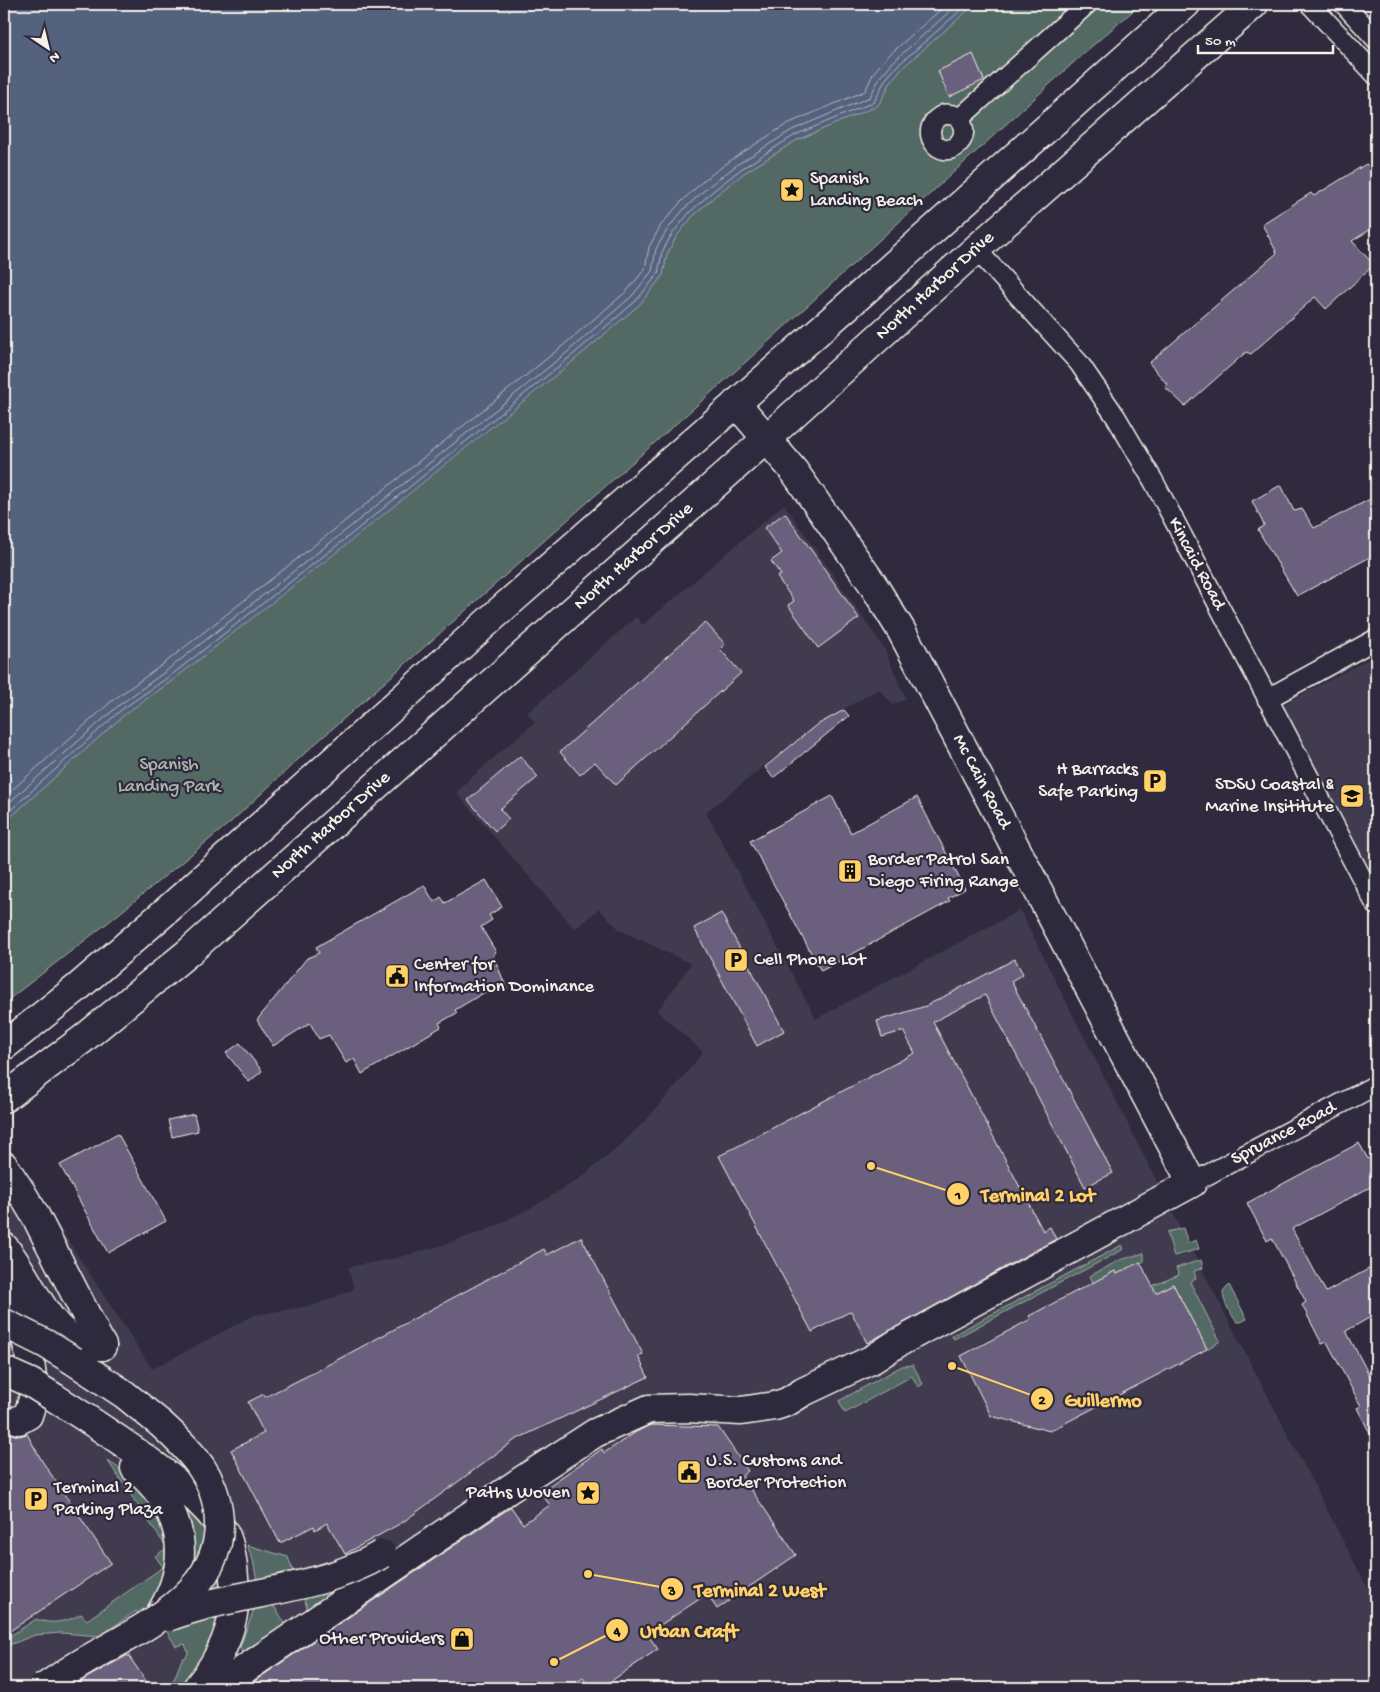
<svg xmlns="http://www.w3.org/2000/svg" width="1380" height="1692" font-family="'Gochi Hand',sans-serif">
	<rect width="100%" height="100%" fill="#2f2a3d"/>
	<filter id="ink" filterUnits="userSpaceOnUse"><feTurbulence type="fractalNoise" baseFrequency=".02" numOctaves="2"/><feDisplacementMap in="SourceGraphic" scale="10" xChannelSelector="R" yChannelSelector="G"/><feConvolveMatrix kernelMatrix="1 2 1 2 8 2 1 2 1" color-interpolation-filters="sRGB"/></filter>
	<g filter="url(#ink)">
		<g fill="#413a50">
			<polygon points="784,504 884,648 906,699 893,705 879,689 816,725 706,812 816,1019 1020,910 1183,1233 1376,1604 1376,1688 4,1688 4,1142 152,1369 254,1315 315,1305 354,1289 348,1267 396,1258 443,1245 489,1229 533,1207 577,1180 615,1150 646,1120 675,1087 703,1052 657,1011 691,964 620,930 599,909 575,929 456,793 467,781 535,722 527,713 636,617 643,625"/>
			<polygon points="1376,655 1376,886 1280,706"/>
		</g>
		<g fill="#536964" stroke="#a4ada6">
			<polygon points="975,4 1141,4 1084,53 758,351 305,753 232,821 110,921 4,1003 4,823 125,714 173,680 572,362 640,304 663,275 667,254 676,237 693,216 716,195 744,173 797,140 877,106 881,101 890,83 901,69"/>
			<polygon points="1183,1228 1188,1243 1196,1240 1199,1249 1174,1256 1167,1232"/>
			<polygon points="1122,1245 1124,1249 954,1339 951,1336"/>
			<polygon points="1144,1253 1144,1261 1117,1274 1115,1271 1093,1283 1090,1276 1120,1260"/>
			<polygon points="1201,1260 1203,1268 1194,1271 1196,1279 1190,1282 1220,1341 1207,1349 1173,1284 1156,1293 1152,1286 1179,1275 1176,1268"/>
			<path d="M1229,1285l18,34 -6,3h-4c-6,-7 -14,-20 -14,-30z"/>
			<path d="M4,1290c5,22 15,57 0,77z"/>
			<polygon points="913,1365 923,1384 918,1387 912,1376 845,1413 839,1401 902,1366"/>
			<path d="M107,1460l31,22 28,34 5,60 -29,42 -6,-7 -36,25 -39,-3 -26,2 -31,12v-7l32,-21c15,6 31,3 45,-5l6,6 76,-53 -8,-11 12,-8z"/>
			<polygon points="178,1493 225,1546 223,1623 204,1662 178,1688 169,1688 175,1677 182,1659 186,1657 188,1653 185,1644 176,1646 165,1629 187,1518"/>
			<polygon points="247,1545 288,1557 295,1577 275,1596 274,1606 288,1628 244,1659 240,1647 254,1609 257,1581 253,1560"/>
			<polygon points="362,1567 369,1579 309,1614 304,1598"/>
		</g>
		<polygon fill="#54627d" stroke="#949ba8" points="4,4 975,4 901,69 890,83 881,101 877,106 797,140 744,173 716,195 693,216 676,237 667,254 663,275 640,304 572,362 347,544 173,680 125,714 4,823"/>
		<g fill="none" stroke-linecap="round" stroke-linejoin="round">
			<g stroke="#b4b8bd" stroke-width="1">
				<polyline points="4,797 113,700 162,665 335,529 560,348 627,291 645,269 649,247 661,225 679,204 704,180 734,158 787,124 865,91 874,72 888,56 947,4"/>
				<polyline points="4,807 118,706 166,671 340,535 565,354 632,296 652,271 656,249 667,230 684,209 709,186 738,164 792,130 870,97 880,77 893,62 958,4"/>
				<polyline points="4,816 121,710 170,676 344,540 569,358 636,301 658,274 662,252 672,234 689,213 713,191 741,169 795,135 874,102 885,80 897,66 968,4"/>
			</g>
		</g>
		<g fill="#6b607d" stroke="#f4f1e8">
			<polygon points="973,54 984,80 949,97 938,71"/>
			<polygon points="1366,164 1370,167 1376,164 1376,226 1352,241 1374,265 1326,309 1315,297 1251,354 1246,352 1185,406 1165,387 1167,384 1149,363 1277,253 1262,224 1311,193 1314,196"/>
			<polygon points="1281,485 1294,511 1302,509 1314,528 1376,496 1376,554 1297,596 1258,530 1264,525 1252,501"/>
			<polygon points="785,513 859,618 818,648 788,605 794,601 777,577 781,575 771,561 782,553 764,528"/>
			<polygon points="705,622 725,644 720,649 741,673 616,785 595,762 580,775 560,752"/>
			<polygon points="844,710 849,716 773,778 765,767 815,726"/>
			<polygon points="520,756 538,777 500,809 509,819 495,831 468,800"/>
			<polygon points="832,796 851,833 917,797 965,889 948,898 950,901 821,971 750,841"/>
			<polygon points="486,880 502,907 489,915 492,920 481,927 496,952 493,955 507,989 485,992 455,1010 457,1013 439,1023 441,1027 362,1074 354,1059 346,1063 329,1035 319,1039 310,1023 273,1046 257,1020 307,958 319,953 316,947 424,885 434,902 441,897 445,903"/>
			<polygon points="721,913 784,1031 757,1046 694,928"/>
			<polygon points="1015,959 1023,974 1011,981 1113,1173 1085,1187 985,995 933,1022 1043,1231 1050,1227 1056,1239 867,1343 851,1311 812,1332 719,1156 915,1053 903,1031 882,1037 877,1021 926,1006"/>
			<polygon points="240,1043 262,1071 249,1082 226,1053"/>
			<polygon points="194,1114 198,1131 172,1137 168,1120"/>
			<polygon points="118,1134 166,1221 108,1253 60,1165"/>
			<polygon points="1359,1143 1368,1159 1376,1154 1376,1184 1292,1229 1326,1292 1376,1265 1376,1314 1346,1331 1376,1388 1376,1445 1357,1408 1361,1406 1327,1342 1322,1344 1302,1305 1306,1302 1272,1238 1267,1241 1247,1203"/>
			<polygon points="581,1237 643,1354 638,1356 648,1377 515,1440 403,1522 345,1554 327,1523 315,1530 314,1526 280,1543 231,1450 264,1433 248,1402 264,1394 265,1397 307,1376 544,1249 547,1255"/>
			<polygon points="1140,1262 1156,1293 1173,1284 1207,1349 1050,1431 991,1416 961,1356 1031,1319 1029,1316 1115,1271 1117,1274"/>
			<polygon points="4,1392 12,1406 6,1412 4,1418"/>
			<polygon points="4,1422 6,1428 11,1434 19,1436 27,1434 42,1461 111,1563 4,1635"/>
			<polygon points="650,1425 718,1427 748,1471 742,1476 796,1555 717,1609 707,1594 647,1634 658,1649 601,1688 590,1688 583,1678 567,1688 244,1688 511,1507 523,1524 550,1505 540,1492 602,1449 604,1453 636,1432"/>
			<polygon points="128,1655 151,1688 71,1688 88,1677"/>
		</g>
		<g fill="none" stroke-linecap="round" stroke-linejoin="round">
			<defs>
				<g id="street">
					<polyline points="1310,4 1376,75"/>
					<polyline points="1344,4 1376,39"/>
					<path d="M945,114l8,1 7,3c4,10 6,17 -1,25 -18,22 -46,-16 -14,-29z"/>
					<polyline points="960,118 1087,4"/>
					<polyline points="976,249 1079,363 1116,417 1154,482 1376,905"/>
					<polyline points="1267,699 1376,639"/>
					<polyline points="1192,1183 1376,1085"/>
				</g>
				<g id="secondary">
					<path d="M4,1247c24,27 42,85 79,97 6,2 13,2 19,2"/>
					<polyline points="4,1268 16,1299 29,1352 34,1396 28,1415 19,1420"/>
					<polyline points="74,1361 124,1394 161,1424"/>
					<path d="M55,1398c36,23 72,46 107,73 23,18 46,35 62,61 8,13 10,44 11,59 0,38 -15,69 -38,97"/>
					<path d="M135,1468c51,43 59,95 22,151"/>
					<polyline points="217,1688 521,1481 595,1433 649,1409 688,1408 741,1411 775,1406 787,1402 803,1392 873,1359 896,1344 1192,1183 901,630 872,583 794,471 736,403"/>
				</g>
				<g id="primary">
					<polyline points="4,1046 77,988 174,904 503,608 860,295 1186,4"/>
					<path id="s1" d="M4,1098l79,-59 107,-88 576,-512 210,-190 278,-245"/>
					<polyline points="4,1166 20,1190 35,1215 102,1346"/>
				</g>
			</defs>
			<use href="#street" stroke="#f4f1e8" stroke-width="22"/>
			<use href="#secondary" stroke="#f4f1e8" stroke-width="31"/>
			<use href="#primary" stroke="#f4f1e8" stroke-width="31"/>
			<use href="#street" stroke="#2f2a3d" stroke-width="19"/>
			<use href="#secondary" stroke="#2f2a3d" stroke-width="28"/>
			<use href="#primary" stroke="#2f2a3d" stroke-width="28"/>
			<defs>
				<g id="secondary-bridge">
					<polyline points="4,1323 46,1344 74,1361"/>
					<polyline points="4,1371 31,1383 55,1398"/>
					<path d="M168,1617c70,-27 148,-24 214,-63"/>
					<path d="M43,1688c14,-9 28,-19 42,-27 52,-31 134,-65 134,-136 0,-45 -26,-72 -58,-101"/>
				</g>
			</defs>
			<use href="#secondary-bridge" stroke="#f4f1e8" stroke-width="31" stroke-linecap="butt"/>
			<use href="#secondary-bridge" stroke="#2f2a3d" stroke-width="28"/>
		</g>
	</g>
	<defs>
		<symbol id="sight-square" viewBox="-11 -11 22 22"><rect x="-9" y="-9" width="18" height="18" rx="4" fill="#ffd166" stroke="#2f2a3d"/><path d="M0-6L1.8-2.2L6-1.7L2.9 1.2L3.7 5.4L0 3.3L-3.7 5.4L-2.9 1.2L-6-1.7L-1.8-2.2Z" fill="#111"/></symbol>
		<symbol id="parking-square" viewBox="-11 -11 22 22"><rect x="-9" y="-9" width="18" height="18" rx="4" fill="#ffd166" stroke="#2f2a3d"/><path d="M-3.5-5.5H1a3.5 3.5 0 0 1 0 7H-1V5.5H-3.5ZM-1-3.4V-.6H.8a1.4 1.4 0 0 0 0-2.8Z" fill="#111"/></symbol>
		<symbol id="university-square" viewBox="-11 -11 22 22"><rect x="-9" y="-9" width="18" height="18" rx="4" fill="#ffd166" stroke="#2f2a3d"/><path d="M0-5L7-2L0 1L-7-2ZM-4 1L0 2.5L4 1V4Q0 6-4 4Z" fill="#111"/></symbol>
		<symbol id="building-square" viewBox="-11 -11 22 22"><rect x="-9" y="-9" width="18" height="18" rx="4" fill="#ffd166" stroke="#2f2a3d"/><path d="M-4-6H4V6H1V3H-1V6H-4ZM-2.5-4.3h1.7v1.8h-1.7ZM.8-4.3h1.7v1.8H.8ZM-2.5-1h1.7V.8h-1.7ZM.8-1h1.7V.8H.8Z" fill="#111"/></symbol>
		<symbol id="civic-square" viewBox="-11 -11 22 22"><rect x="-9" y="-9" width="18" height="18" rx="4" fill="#ffd166" stroke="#2f2a3d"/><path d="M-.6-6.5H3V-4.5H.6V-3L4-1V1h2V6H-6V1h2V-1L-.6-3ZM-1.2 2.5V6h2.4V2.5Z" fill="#111"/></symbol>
		<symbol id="shop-square" viewBox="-11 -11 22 22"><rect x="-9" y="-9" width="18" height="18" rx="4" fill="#ffd166" stroke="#2f2a3d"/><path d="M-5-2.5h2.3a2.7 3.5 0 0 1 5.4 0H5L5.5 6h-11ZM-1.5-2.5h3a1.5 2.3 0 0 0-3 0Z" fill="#111"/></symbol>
	</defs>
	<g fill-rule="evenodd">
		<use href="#sight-square" x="778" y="176" width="28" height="28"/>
		<use href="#parking-square" x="1141" y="767" width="28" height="28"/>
		<use href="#university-square" x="1338" y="782" width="28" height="28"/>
		<use href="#building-square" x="836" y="857" width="28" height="28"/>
		<use href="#parking-square" x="722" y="946" width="28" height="28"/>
		<use href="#civic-square" x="383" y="962" width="28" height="28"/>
		<use href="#civic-square" x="675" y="1458" width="28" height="28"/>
		<use href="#sight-square" x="574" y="1479" width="28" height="28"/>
		<use href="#parking-square" x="22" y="1485" width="28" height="28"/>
		<use href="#shop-square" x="448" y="1625" width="28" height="28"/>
	</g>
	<g text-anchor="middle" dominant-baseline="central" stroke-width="4.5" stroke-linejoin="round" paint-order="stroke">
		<g font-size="19" fill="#f4f1e8" stroke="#2f2a3d" text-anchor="start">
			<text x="810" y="179">Spanish<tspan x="810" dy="22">Landing Beach</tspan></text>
			<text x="1138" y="770" text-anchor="end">H Barracks<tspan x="1138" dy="22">Safe Parking</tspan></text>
			<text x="1334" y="785" text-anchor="end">SDSU Coastal &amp;<tspan x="1334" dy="22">Marine Insititute</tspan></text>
			<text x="868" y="860">Border Patrol San<tspan x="868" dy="22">Diego Firing Range</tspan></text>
			<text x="754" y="960">Cell Phone Lot</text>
			<text x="414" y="965">Center for<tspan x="414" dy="22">Information Dominance</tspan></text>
			<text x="706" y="1461">U.S. Customs and<tspan x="706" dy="22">Border Protection</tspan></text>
			<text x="54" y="1488">Terminal 2<tspan x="54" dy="22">Parking Plaza</tspan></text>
			<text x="570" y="1493" text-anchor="end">Paths Woven</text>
			<text x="444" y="1639" text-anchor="end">Other Providers</text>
		</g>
		<g font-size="19" fill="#f4f1e8" stroke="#2f2a3d">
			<text stroke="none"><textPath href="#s1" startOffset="1236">North Harbor Drive</textPath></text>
			<text stroke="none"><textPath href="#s1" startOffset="831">North Harbor Drive</textPath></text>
			<text transform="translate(1196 564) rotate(62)">Kincaid Road</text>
			<text transform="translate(981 782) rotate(62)">Mc Cain Road</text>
			<text stroke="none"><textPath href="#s1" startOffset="426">North Harbor Drive</textPath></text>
			<text transform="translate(1284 1134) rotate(-28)">Spruance Road</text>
		</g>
		<g font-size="19" fill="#acb4ad" stroke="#2f2a3d">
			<text x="169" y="765">Spanish<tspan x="169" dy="22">Landing Park</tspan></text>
		</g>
	</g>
	<path fill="none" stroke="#ffd166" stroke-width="2" d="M871 1166L958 1194M952 1366L1042 1399M588 1574L672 1589M554 1662L617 1630"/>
	<g fill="#ffd166" stroke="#2f2a3d" stroke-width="2">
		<circle cx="871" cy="1166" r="5"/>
		<circle cx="952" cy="1366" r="5"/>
		<circle cx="588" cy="1574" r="5"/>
		<circle cx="554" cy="1662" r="5"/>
		<circle cx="958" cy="1194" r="12"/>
		<circle cx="1042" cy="1399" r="12"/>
		<circle cx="672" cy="1589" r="12"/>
		<circle cx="617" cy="1630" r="12"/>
	</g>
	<g font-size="15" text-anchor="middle" font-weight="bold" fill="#111">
		<text x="958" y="1199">1</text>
		<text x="1042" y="1404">2</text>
		<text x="672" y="1595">3</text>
		<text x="617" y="1635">4</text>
	</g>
	<g font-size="20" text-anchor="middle" font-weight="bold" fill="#ffd166" stroke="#2f2a3d" stroke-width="4.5" stroke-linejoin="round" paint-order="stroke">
		<text x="1038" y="1201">Terminal 2 Lot</text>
		<text x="1103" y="1406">Guillermo</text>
		<text x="760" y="1596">Terminal 2 West</text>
		<text x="689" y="1637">Urban Craft</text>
	</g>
	<rect width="1380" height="1692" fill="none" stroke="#2f2a3d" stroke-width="20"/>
	<rect x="10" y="10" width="1360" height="1672" fill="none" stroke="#f4f1e8" stroke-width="2" filter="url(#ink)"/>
	<g transform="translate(48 48) rotate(145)" stroke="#2f2a3d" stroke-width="4" paint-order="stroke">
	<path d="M0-4L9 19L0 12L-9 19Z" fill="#f4f1e8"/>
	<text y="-8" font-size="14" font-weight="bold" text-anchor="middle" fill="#f4f1e8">N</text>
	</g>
	<path d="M1198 45v8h135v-8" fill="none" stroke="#f4f1e8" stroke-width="2.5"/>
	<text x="1205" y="45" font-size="15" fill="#f4f1e8" stroke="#2f2a3d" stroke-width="4" paint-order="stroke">50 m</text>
</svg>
